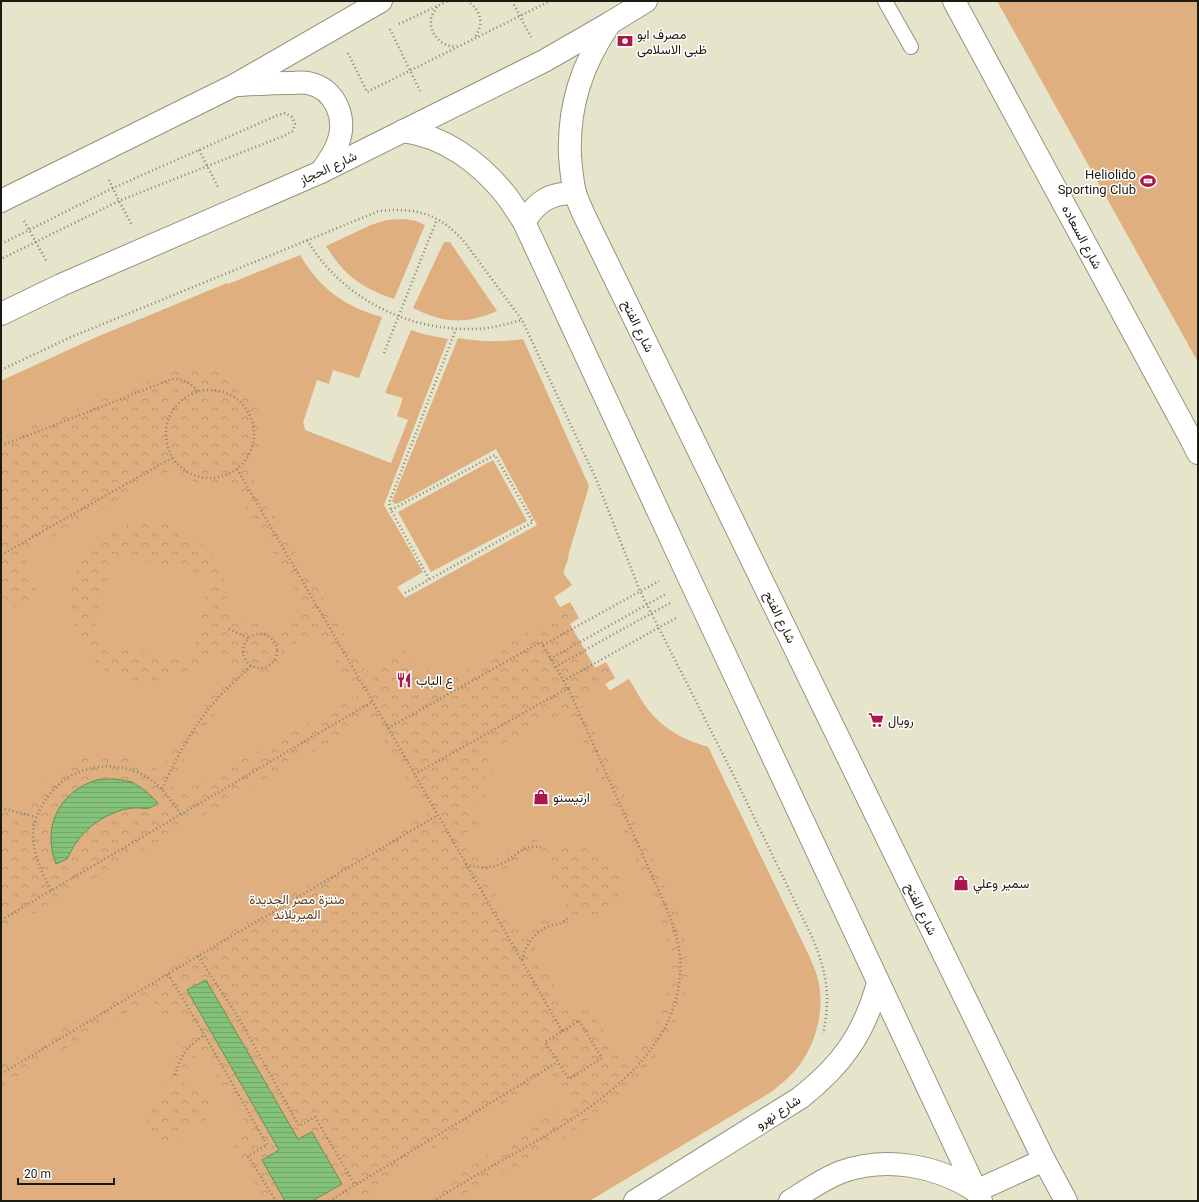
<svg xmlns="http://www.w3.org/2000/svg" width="1199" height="1202" font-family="Roboto,Vazirmatn,sans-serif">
	<defs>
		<pattern id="park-crowns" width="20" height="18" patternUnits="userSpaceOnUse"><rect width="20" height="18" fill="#dfaf80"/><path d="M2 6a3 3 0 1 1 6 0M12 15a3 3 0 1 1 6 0" fill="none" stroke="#bf966e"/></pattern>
		<pattern id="water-rules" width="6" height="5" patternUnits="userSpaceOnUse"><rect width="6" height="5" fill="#84c27a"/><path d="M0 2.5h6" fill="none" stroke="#71a668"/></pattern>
	</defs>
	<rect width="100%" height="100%" fill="#e6e4cb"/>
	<path fill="url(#park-crowns)" d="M227,283l76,140 2,7 112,207 152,-81 -6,17 9,12 -18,12 6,10 10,-5 9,16 -9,6 25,44 11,-6 9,16 -10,6 4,7 20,-12c6,10 12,22 20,32 17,20 35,29 59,36l101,209c2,6 5,11 7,17 10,30 2,66 -16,91 -8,11 -19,20 -29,28l-182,109h-588v-820l96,-44z"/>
	<g fill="#dfaf80">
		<polygon points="997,1 1198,1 1198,362"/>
		<path d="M404,219l12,2 9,4 -31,74c-33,-11 -50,-24 -68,-53l45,-21 16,-5z"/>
		<path d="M444,242h6l47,69c-33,14 -53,12 -84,-3z"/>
		<path d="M300,255c19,33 45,52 82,62l-23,61 -26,-8 -4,14 -12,-4 -14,43 2,7 86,33 17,-43 -11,-4 6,-18 -18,-5 26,-63 12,4 25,5 -64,166 39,67 -26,15 8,11 132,-73 -41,-76 -97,54 -4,1 -3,-3 66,-163c22,4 43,4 65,1l66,147 -26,87 9,12 -18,12 6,11 -6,4 2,3 -111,68 -10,-17 -15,9 -16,-27 -38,23 -119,-202c5,-8 10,-15 13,-24 8,-30 -13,-64 -41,-74 -13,-5 -27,-5 -40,-2l-178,69v-57l96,-44z"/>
		<polygon points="493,460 527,521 431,572 398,512"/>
		<path d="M174,468c17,17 33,19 54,12l80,130 -30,22 -51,-22c-1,-14 -1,-28 -5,-42 -3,-7 -9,-14 -14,-20 -21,-22 -51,-30 -80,-23 -12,3 -22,10 -31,18 -35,30 -33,83 -3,116 4,5 10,11 16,14 16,8 35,10 53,7 21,-3 40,-17 51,-35l22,22c-28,33 -55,67 -75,105 -4,-3 -8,-6 -13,-8 -24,-10 -62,-14 -85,2 -10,6 -20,17 -26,26 -4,5 -6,13 -9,19l-27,-7v-210c2,3 5,8 8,10 11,8 28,-1 27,-15 -1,-8 -8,-18 -13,-25l6,-5 -2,-8z"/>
		<polygon points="112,554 209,575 191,663 93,641"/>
		<path d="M318,630l39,66 -177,98 -9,-11c21,-41 47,-76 79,-109 2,1 6,3 9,3 11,1 27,-9 26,-22 0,-2 -1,-4 -1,-6z"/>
		<path d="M629,679c6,10 12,22 20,32 17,20 35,29 59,36l101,209c2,6 5,11 7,17 10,30 2,66 -16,91 -8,11 -19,20 -29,28l-182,109h-135c40,-23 83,-43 121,-71 14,-10 27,-21 40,-32 30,-26 58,-56 68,-95 8,-29 4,-59 -4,-87l-99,-218 25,-14 5,7z"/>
		<path d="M569,710l85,188c26,65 19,114 -27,168l-38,-57 -15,6 -41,-62c4,-10 10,-18 20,-23 15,-7 21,-2 27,-22 2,3 4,3 8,5 28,11 47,-31 21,-47 -2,-1 -6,-2 -9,-3 -10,-22 -22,-24 -43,-14 -13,-11 -31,-13 -46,-2 -5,4 -9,9 -15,12 -4,2 -10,4 -14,5l-18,-30 19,-10 -12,-21 16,-8 -9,-14 17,-7 -11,-21z"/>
		<polygon points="371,718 427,814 1,1066 1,933"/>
		<path d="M531,855l7,1 12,5c-5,15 4,28 18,34 -1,23 -11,18 -27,27 -8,4 -12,11 -16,19l-43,-69c27,3 27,-12 49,-17z"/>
		<path d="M152,998l13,23 15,-8 13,22c-21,19 -28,37 -25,65 -7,0 -12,2 -16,7 -19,22 14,50 33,29 1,-2 3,-6 4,-8 34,-4 27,-46 -6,-40l10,-26 8,-14 45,78 -18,11 37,64h-264v-115z"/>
		<polygon points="551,1073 570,1102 417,1201 383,1201 374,1187"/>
	</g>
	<g fill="url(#water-rules)" stroke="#65905b">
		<path d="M115,779l17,3 14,9 12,12c-13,9 -11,4 -26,5 -22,3 -44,17 -56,35 -4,5 -6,11 -9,16l-11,5c-1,-5 -4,-10 -4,-15 -6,-32 14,-60 45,-69 6,-1 12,-1 18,-1z"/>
		<polygon points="206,980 298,1139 312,1132 342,1184 312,1201 285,1201 262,1160 279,1150 187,990"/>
	</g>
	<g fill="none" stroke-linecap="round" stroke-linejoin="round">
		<defs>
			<polyline id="lane" points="885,1 911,47"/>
			<g id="street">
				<polyline points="954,1 1192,441 1198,453"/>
				<path d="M635,1201l165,-103c42,-33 64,-64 78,-115"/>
				<path d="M790,1201c16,-10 33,-22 51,-29 45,-16 95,-7 135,19"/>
			</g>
			<g id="secondary">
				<path d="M610,23c-28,41 -42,83 -40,133 1,13 2,25 5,37 2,7 6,14 8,20l461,947 22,41"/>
				<path d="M403,131c41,5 77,32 102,63 7,9 13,19 19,28l160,345 297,634"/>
				<path d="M524,222c13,-21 26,-29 51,-29"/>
				<polyline points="976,1191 1044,1160"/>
			</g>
			<g id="primary">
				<path d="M240,85c17,-1 33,-2 50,-2 5,0 12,-1 18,0 28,6 39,35 30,60 -4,11 -11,20 -17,29"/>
				<polyline points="1,201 235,85 381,1"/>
				<polyline points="1,314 61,285 321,172 544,61 610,23 646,1"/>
			</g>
		</defs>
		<use href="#lane" stroke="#96947c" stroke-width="16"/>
		<use href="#street" stroke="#96947c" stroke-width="24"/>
		<use href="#secondary" stroke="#96947c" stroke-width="24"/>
		<use href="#primary" stroke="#96947c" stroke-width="24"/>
		<g stroke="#858372" stroke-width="2.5" stroke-dasharray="1 3" stroke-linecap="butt">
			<path d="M467,1c14,8 18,24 7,37"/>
			<polyline points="512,1 531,37"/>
			<path d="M437,7c-2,4 -5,7 -6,12 -2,15 11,29 26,27"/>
			<polyline points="399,24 448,1"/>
			<polyline points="390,29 420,91"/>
			<polyline points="348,53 367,92 550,1"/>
			<polyline points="199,150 218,187"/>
			<polyline points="109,180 119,201 132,225"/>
			<polyline points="24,221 47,262"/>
			<path d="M307,240c5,7 9,14 14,20 38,47 96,71 156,69 15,-1 30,-5 45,-9"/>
			<polyline points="1,244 113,188 278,115 285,113 292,117 295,124 293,131 286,135 119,201 1,259"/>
			<polyline points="384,353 437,219"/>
			<path d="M1,370l70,-33 308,-126c38,-4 62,3 87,33l56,76 74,159 44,112 97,191 76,157c14,35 18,58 10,95"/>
			<circle cx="210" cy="434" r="44"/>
			<path d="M1,446l171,-67c12,0 18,4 26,12"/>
			<polyline points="237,469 388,728 562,1031"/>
			<polyline points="391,510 495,455 533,522 405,593"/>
			<polyline points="1,555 172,458"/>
			<polyline points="429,579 391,510 389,503 456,329"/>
			<polyline points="229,629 248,638"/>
			<circle cx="260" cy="651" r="17"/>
			<polyline points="580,642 666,594"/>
			<polyline points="543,645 659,581"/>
			<polyline points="585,650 670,603"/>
			<polyline points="550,659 578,643"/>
			<polyline points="555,667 582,652"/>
			<polyline points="563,681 676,618"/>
			<polyline points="388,728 541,642 568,688 415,774"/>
			<path d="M162,789c13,-29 28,-57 48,-82 13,-15 27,-28 41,-41"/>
			<polyline points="1,808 36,817"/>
			<path d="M466,864c14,5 30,5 42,-4 15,-10 13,-14 33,-13"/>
			<path d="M51,890c-10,-19 -18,-35 -18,-57 0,-11 5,-20 10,-29 20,-35 62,-47 98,-30 18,8 29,24 40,41"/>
			<polyline points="1,920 372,702"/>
			<polyline points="198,956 238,1017 299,1126 315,1117 355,1185"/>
			<path d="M522,960c4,-15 11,-27 27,-34 9,-3 12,-1 20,-9"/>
			<polyline points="168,974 208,1041 267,1145 248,1156 276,1201"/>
			<polygon points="579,1021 602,1058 569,1079 545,1042"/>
			<polyline points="1,1074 198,956 438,815"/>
			<path d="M175,1075c7,-21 11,-27 29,-40"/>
			<polyline points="329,1201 558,1062"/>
			<path d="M433,1201c19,-11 38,-23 57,-34 78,-43 198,-105 190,-211 -2,-20 -10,-39 -18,-58l-94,-210"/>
		</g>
		<use href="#lane" stroke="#fff" stroke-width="14"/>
		<use href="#street" stroke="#fff" stroke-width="22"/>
		<use href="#secondary" stroke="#fff" stroke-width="22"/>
		<use href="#primary" stroke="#fff" stroke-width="22"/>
	</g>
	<defs>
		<symbol id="bank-bare" viewBox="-9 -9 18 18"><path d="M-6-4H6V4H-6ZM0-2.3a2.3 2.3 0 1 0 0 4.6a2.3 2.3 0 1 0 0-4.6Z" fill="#aa174a" stroke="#fff" stroke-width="2.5" paint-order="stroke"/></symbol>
		<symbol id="stadium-bare" viewBox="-9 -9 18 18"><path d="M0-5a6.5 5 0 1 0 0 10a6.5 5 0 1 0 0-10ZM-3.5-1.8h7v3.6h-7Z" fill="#aa174a" stroke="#fff" stroke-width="2.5" paint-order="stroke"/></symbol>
		<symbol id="restaurant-bare" viewBox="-9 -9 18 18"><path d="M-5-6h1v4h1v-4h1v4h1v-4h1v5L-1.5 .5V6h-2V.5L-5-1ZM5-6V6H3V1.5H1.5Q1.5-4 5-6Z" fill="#aa174a" stroke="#fff" stroke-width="2.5" paint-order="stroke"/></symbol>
		<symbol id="supermarket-bare" viewBox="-9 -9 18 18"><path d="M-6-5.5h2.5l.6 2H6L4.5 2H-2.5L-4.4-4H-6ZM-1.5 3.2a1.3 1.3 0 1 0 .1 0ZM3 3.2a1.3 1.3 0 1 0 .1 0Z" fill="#aa174a" stroke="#fff" stroke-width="2.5" paint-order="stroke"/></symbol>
		<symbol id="shop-bare" viewBox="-9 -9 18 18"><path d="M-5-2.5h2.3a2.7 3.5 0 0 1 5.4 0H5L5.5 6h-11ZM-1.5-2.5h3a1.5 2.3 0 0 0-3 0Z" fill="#aa174a" stroke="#fff" stroke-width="2.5" paint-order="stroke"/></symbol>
	</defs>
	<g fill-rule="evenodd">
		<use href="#bank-bare" x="614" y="30" width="22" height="22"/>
		<use href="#stadium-bare" x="1137" y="170" width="22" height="22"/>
		<use href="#restaurant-bare" x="393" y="669" width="22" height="22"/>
		<use href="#supermarket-bare" x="865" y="709" width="22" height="22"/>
		<use href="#shop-bare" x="530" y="786" width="22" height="22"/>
		<use href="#shop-bare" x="950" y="872" width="22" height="22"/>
	</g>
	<g text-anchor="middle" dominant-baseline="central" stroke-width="3" stroke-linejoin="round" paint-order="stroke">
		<g font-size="13" fill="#1c1b12" stroke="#fff" text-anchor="start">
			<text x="637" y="34">مصرف ابو<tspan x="637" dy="15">ظبى الاسلامى</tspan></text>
			<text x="1136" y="174" text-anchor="end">Heliolido<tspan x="1136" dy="15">Sporting Club</tspan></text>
			<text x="416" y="680">ع الباب</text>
			<text x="888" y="720">رويال</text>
			<text x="553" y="797">ارتيستو</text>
			<text x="973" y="883">سمير وعلي</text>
		</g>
		<g font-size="13" fill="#1c1b12" stroke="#fff">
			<text transform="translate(328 168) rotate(-25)">شارع الحجاز</text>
			<text transform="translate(1082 237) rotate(62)">شارع السعاده</text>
			<text transform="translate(638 326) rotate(64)">شارع الفتح</text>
			<text transform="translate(780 617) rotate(64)">شارع الفتح</text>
			<text transform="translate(921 909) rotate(64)">شارع الفتح</text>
			<text transform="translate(778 1112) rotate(-33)">شارع نهرو</text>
		</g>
		<g font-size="13" fill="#5a3d20" stroke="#fff">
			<text x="297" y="899">منتزة مصر الجديدة<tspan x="297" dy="15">الميريلاند</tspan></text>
		</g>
	</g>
	<rect width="1199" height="1202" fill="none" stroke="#1c1b12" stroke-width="4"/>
	<path d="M18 1178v6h96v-6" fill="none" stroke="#1c1b12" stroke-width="2"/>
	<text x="24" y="1178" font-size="12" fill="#1c1b12" stroke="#ffffff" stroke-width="3" paint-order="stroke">20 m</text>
</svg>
